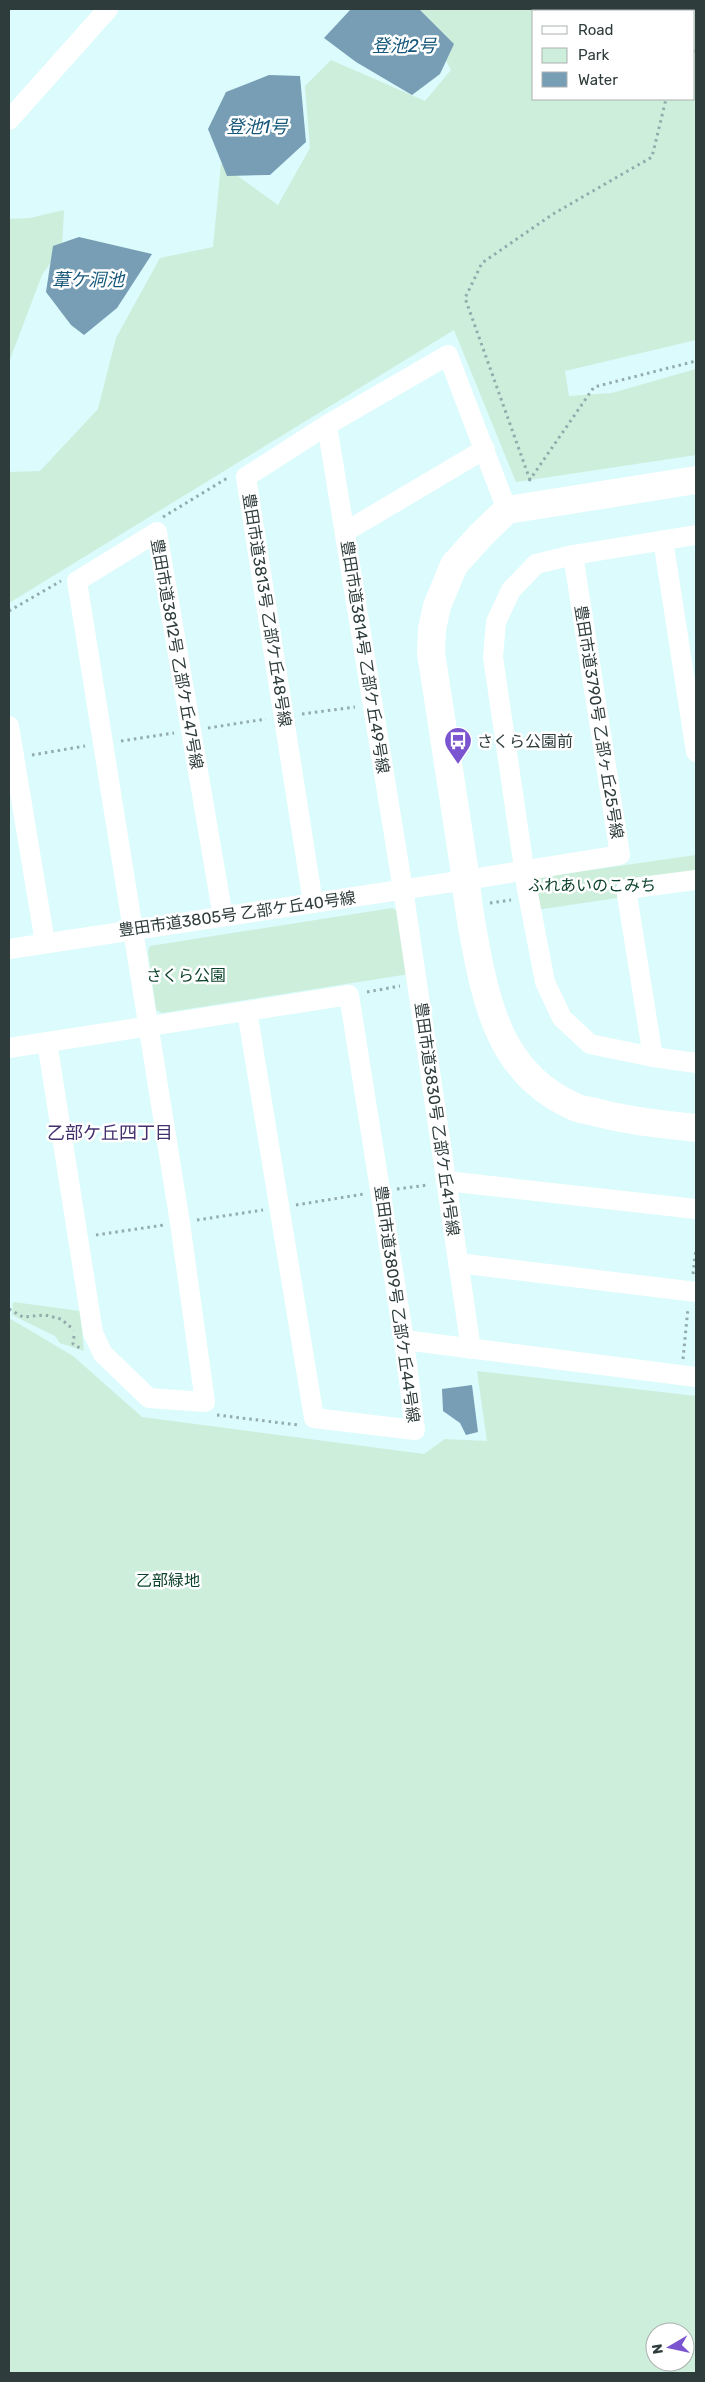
<svg xmlns="http://www.w3.org/2000/svg" width="705" height="2382" font-family="Rubik,'Noto Sans JP',sans-serif">
	<rect width="100%" height="100%" fill="#dbfbfc"/>
	<g fill="#cceedb" fill-rule="evenodd">
		<path d="M418,9h278v331l-131,31 4,25 43,-3 84,-24v86l-180,27 -62,-152 -445,273v-131l31,-1 58,-62 18,-71 44,-80 53,-11 8,-83 57,41 32,-57 -5,-62 26,-26 94,41 26,-31zM534,11h160v88h-160z"/>
		<polygon points="64,210 62,246 42,275 9,362 9,219 30,218"/>
		<polygon points="696,855 696,873 617,885 617,898 536,910 535,878"/>
		<polygon points="392,908 397,911 409,974 162,1013 156,1010 148,951 150,946"/>
		<polygon points="13,1302 80,1311 84,1351 60,1343 55,1336 12,1315"/>
		<path d="M9,1318l64,38 69,61 282,37 21,-15 42,2 -10,-70 219,25v977h-687zM655,2332h30v30h-30z"/>
	</g>
	<g fill="#789eb6">
		<polygon points="351,9 419,9 454,44 440,74 412,95 356,62 324,38"/>
		<polygon points="269,75 300,76 306,142 270,175 227,176 208,129 226,92"/>
		<polygon points="79,237 152,254 117,308 84,335 71,325 46,292 53,246"/>
		<polygon points="472,1385 478,1432 466,1435 460,1423 443,1411 442,1389"/>
	</g>
	<g fill="none" stroke-linecap="round" stroke-linejoin="round">
		<g stroke="#93abac" stroke-width="3" stroke-dasharray="2.5 4" stroke-linecap="butt">
			<polyline points="694,52 696,50"/>
			<polyline points="530,480 465,298 482,263 553,214 652,157 666,99"/>
			<polyline points="529,481 594,387 696,361"/>
			<polyline points="163,517 229,477"/>
			<polyline points="9,611 61,581"/>
			<polyline points="302,714 355,707"/>
			<polyline points="208,728 266,719"/>
			<polyline points="121,741 174,733"/>
			<polyline points="32,755 85,746"/>
			<polyline points="490,903 511,900"/>
			<polyline points="367,992 400,986"/>
			<polyline points="397,1189 428,1185"/>
			<polyline points="296,1205 364,1194"/>
			<polyline points="197,1220 263,1210"/>
			<polyline points="96,1235 164,1225"/>
			<polyline points="693,1274 696,1248"/>
			<polyline points="9,1309 23,1317 45,1315 61,1319 74,1330"/>
			<polyline points="74,1336 73,1344 80,1348"/>
			<polyline points="683,1359 688,1308"/>
			<polyline points="217,1415 298,1425"/>
		</g>
		<g stroke="#fff" stroke-width="20">
			<polyline points="9,120 108,9"/>
			<polyline points="327,425 405,902 471,1349"/>
			<polyline points="345,532 485,449"/>
			<polyline points="696,535 573,555 536,564 511,590 496,622 493,657 527,889 545,982 562,1018 590,1044 653,1057 696,1063"/>
			<polyline points="663,540 696,752"/>
			<polyline points="9,726 45,943"/>
			<polyline points="313,903 246,477 327,425 448,355 507,510"/>
			<polyline points="9,949 466,880 620,855 573,555"/>
			<polyline points="47,1042 93,1333 103,1354 149,1398 205,1402 180,1223 77,581 157,532 223,917"/>
			<polyline points="9,1048 349,995 404,1340 415,1430 314,1418 247,1011"/>
			<polyline points="653,1057 626,889 696,880"/>
			<polyline points="446,1181 696,1209"/>
			<polyline points="458,1263 696,1292"/>
			<polyline points="404,1340 696,1377"/>
		</g>
		<path stroke="#fff" stroke-width="28" d="M696,480l-189,30 -25,24 -28,31 -17,41 -5,23 -1,24 35,227c1,23 6,46 10,68 12,66 30,128 97,158 6,4 15,4 22,6 33,9 67,12 101,16"/>
	</g>
	<defs>
		<symbol id="bus-pin" viewBox="-11 -11 22 30"><path d="M0 17L-7.5 6A9.5 9.5 0 1 1 7.5 6Z" fill="#7a55cf" stroke="#fff"/><path d="M-5-6H5V4H4V6H2V4H-2V6H-4V4H-5ZM-3.5-4V0h7V-4ZM-3.5 1.2v1.5H-2V1.2ZM2 1.2v1.5H3.5V1.2Z" fill="#fff"/></symbol>
	</defs>
	<g fill-rule="evenodd">
		<use href="#bus-pin" x="442" y="725" width="32" height="43"/>
	</g>
	<g text-anchor="middle" dominant-baseline="central" stroke-width="5" stroke-linejoin="round" paint-order="stroke">
		<g font-size="16" fill="#2f3c3c" stroke="#fff">
			<text transform="translate(267 610) rotate(81)">豊田市道3813号 乙部ケ丘48号線</text>
			<text transform="translate(177 654) rotate(80)">豊田市道3812号 乙部ケ丘47号線</text>
			<text transform="translate(365 657) rotate(81)">豊田市道3814号 乙部ケ丘49号線</text>
			<text transform="translate(599 722) rotate(81)">豊田市道3790号 乙部ヶ丘25号線</text>
			<text transform="translate(237 914) rotate(-8)">豊田市道3805号 乙部ケ丘40号線</text>
			<text transform="translate(437 1119) rotate(82)">豊田市道3830号 乙部ケ丘41号線</text>
			<text transform="translate(397 1304) rotate(82)">豊田市道3809号 乙部ケ丘44号線</text>
		</g>
		<g font-size="16" fill="#2f3c3c" stroke="#fff" text-anchor="start">
			<text x="477" y="741">さくら公園前</text>
		</g>
		<g font-size="16" fill="#0d432d" stroke="#fff">
			<text x="592" y="885">ふれあいのこみち</text>
			<text x="186" y="975">さくら公園</text>
			<text x="168" y="1580">乙部緑地</text>
		</g>
		<g font-size="18" font-style="italic" fill="#16587a" stroke="#fff">
			<text x="404" y="46">登池2号</text>
			<text x="257" y="127">登池1号</text>
			<text x="88" y="280">葦ケ洞池</text>
		</g>
		<g font-size="18" fill="#42316d" stroke="#fff">
			<text x="110" y="1133">乙部ケ丘四丁目</text>
		</g>
	</g>
	<rect width="705" height="2382" fill="none" stroke="#2f3c3c" stroke-width="20"/>
	<rect x="532" y="10" width="162" height="90" fill="#ffffff" stroke="#acb1b1"/>
	<rect x="542" y="26" width="25" height="8" fill="#ffffff" stroke="#acb1b1"/>
	<text x="578" y="35" font-size="15" fill="#2f3c3c">Road</text>
	<rect x="542" y="48" width="25" height="15" fill="#cceedb" stroke="#acb1b1"/>
	<text x="578" y="60" font-size="15" fill="#2f3c3c">Park</text>
	<rect x="542" y="72" width="25" height="15" fill="#789eb6" stroke="#acb1b1"/>
	<text x="578" y="85" font-size="15" fill="#2f3c3c">Water</text>
	<g transform="translate(670 2347) rotate(261)"><circle r="24" fill="#ffffff" stroke="#acb1b1"/>
	<path d="M0-4L9 19L0 12L-9 19Z" fill="#7a55cf"/>
	<text y="-8" font-size="14" font-weight="bold" text-anchor="middle" fill="#2f3c3c">N</text>
	</g>
</svg>
